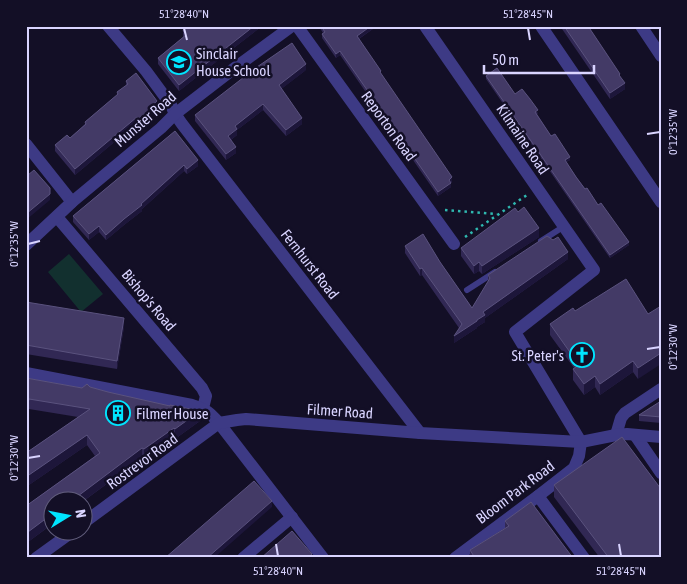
<svg xmlns="http://www.w3.org/2000/svg" width="687" height="584" font-family="'Asap Condensed',sans-serif">
	<rect width="100%" height="100%" fill="#130f26"/>
	<polygon fill="#12302f" points="69,254 103,294 81,312 48,272"/>
	<g fill="none" stroke-linecap="round" stroke-linejoin="round">
		<g stroke="#2fb8b0" stroke-width="2.5" stroke-dasharray="2.5 4" stroke-linecap="butt">
			<polyline points="445,210 497,214"/>
			<polyline points="465,237 527,195"/>
		</g>
		<g stroke="#3d3a85" stroke-width="6">
			<polyline points="541,241 563,227"/>
			<polyline points="467,290 495,272"/>
		</g>
		<g stroke="#3d3a85" stroke-width="12">
			<polyline points="108,26 146,71 171,105 175,114 182,124 420,433"/>
			<polyline points="297,26 454,244"/>
			<polyline points="425,26 594,270 515,332 581,442 579,456 574,468 538,496 455,558"/>
			<polyline points="541,26 661,202"/>
			<polyline points="641,26 661,56"/>
			<polyline points="26,144 72,202"/>
			<polyline points="57,217 202,388 206,396 203,408"/>
			<path d="M26,373l166,32c14,4 18,8 27,18l104,135"/>
			<polyline points="616,435 621,418 625,413 661,389"/>
			<polyline points="635,435 661,473"/>
			<polyline points="538,496 584,558"/>
			<polyline points="82,524 219,423 237,420 246,419 420,433 581,442 616,435 627,434 661,437"/>
			<polyline points="36,558 72,532"/>
			<polyline points="243,558 292,517"/>
		</g>
		<polyline stroke="#3d3a85" stroke-width="12" points="26,245 72,202 161,128 175,114 236,67 292,26"/>
	</g>
	<g fill="#312854">
		<polygon points="188,26 262,26 226,54 179,91 158,64 158,58 183,37 183,30"/>
		<polygon points="320,26 377,26 359,39 381,74 452,181 451,183 451,187 438,196 340,55 336,58 322,38 322,34 323,33 320,28"/>
		<polygon points="560,26 588,26 620,76 625,89 610,99"/>
		<polygon points="306,70 281,89 302,124 286,136 263,110 237,130 237,135 231,140 236,153 226,160 195,121 195,115"/>
		<polygon points="486,76 515,94 538,113 537,114 551,136 570,160 566,162 585,189 598,205 629,245 610,258 486,79"/>
		<polygon points="126,81 157,107 149,114 149,116 138,125 137,123 75,175 55,151 55,145 70,138 85,124 85,122 117,95 117,92 126,86"/>
		<polygon points="175,131 198,166 187,174 184,171 142,209 142,211 124,225 106,240 99,232 89,240 73,222 73,216"/>
		<polygon points="518,212 539,237 482,274 479,271 474,274 461,256 461,248"/>
		<polygon points="405,246 440,262 472,308 488,282 488,275 568,259 485,318 485,322 477,327 477,328 454,343 459,328 422,275 420,276 405,253"/>
		<polygon points="26,302 124,327 117,369 26,354"/>
		<polygon points="575,311 648,314 638,379 633,372 600,395 595,387 584,395 573,380 573,369 574,368 550,335 550,324"/>
		<polygon points="26,378 82,388 90,387 200,421 175,439 174,438 144,459 142,458 28,542 27,540 26,541 26,506 95,456 87,445 26,487 26,453 78,417 29,409"/>
		<polygon points="661,401 661,423 639,421 639,415"/>
		<polygon points="554,485 661,558 600,558 554,497"/>
		<polygon points="505,521 573,558 470,558 470,550 505,528"/>
	</g>
	<g fill="#1d163a">
		<polygon points="254,26 262,26 226,54 179,91 179,85 226,48"/>
		<polygon points="371,26 377,26 357,40 357,36"/>
		<polygon points="340,51 340,55 336,58 336,54"/>
		<polygon points="306,64 306,70 279,91 279,85"/>
		<polygon points="625,83 625,89 610,99 610,93"/>
		<polygon points="157,101 157,107 149,114 149,116 138,125 138,119 148,109"/>
		<polygon points="263,104 263,110 237,130 237,135 228,142 228,136 235,126"/>
		<polygon points="137,117 137,123 75,175 75,169"/>
		<polygon points="302,118 302,124 286,136 286,130"/>
		<polygon points="236,147 236,153 226,160 226,154"/>
		<polygon points="570,157 570,160 565,163 565,160"/>
		<polygon points="198,160 198,166 187,174 187,169"/>
		<polygon points="184,165 184,171 142,209 142,211 124,225 106,240 106,235"/>
		<polygon points="452,177 452,181 449,184 449,180"/>
		<polygon points="451,183 451,187 438,196 438,192"/>
		<polygon points="50,194 50,200 26,220 26,214"/>
		<polygon points="99,226 99,232 89,240 89,234"/>
		<polygon points="539,228 539,237 482,274 482,266"/>
		<polygon points="629,242 629,245 610,258 610,255"/>
		<polygon points="568,252 568,259 485,318 485,322 477,327 477,328 454,343 454,336 477,320 483,312"/>
		<polygon points="479,262 479,271 474,274 474,266"/>
		<polygon points="422,268 422,275 420,276 420,269"/>
		<polygon points="124,318 124,327 117,369 117,361"/>
		<polygon points="661,353 661,364 638,379 638,368"/>
		<polygon points="633,361 633,372 600,395 600,384"/>
		<polygon points="595,376 595,387 584,395 584,384"/>
		<polygon points="29,399 29,409 26,422 26,412"/>
		<polygon points="200,411 200,421 175,439 175,429"/>
		<polygon points="174,428 174,438 144,459 144,449"/>
		<polygon points="87,435 87,445 26,487 26,477"/>
		<polygon points="142,448 142,458 82,502 70,502"/>
		<polygon points="272,501 272,507 214,558 207,558"/>
		<polygon points="52,514 52,524 28,542 28,532"/>
		<polygon points="27,530 27,540 26,541 26,531"/>
	</g>
	<g fill="#433a66" stroke="#5a527e">
		<polygon points="188,26 254,26 226,48 179,85 158,58 186,35 183,30"/>
		<polygon points="321,26 371,26 357,36 381,71 380,72 452,177 449,180 451,183 438,192 340,51 336,54 322,34 325,32"/>
		<polygon points="564,26 588,26 620,74 619,75 625,83 610,93"/>
		<polygon points="292,43 306,64 279,85 302,118 286,130 263,104 235,126 237,129 228,136 236,147 226,154 195,115 257,67"/>
		<polygon points="497,68 515,94 522,89 530,99 538,110 535,112 551,136 555,134 570,157 565,160 576,177 585,189 587,188 598,205 601,203 629,242 610,255 486,76"/>
		<polygon points="136,73 157,101 148,109 149,110 138,119 137,117 75,169 55,145 67,135 70,138 86,124 85,122 118,94 117,92 128,84 126,81"/>
		<polygon points="175,131 198,160 187,169 184,165 141,204 142,205 124,219 106,235 99,226 89,234 73,216"/>
		<polygon points="34,170 50,188 50,194 26,214 26,173 28,175"/>
		<polygon points="524,207 539,228 482,266 479,262 474,266 461,248 515,208 518,212"/>
		<polygon points="423,234 440,262 472,308 490,278 488,275 547,236 553,240 558,237 568,252 483,312 485,315 477,320 477,321 454,336 462,324 422,268 420,269 405,246"/>
		<polygon points="626,279 648,314 661,306 661,353 638,368 633,361 600,384 595,376 584,384 573,369 579,365 550,324 573,308 575,311"/>
		<polygon points="26,302 124,318 117,361 26,345"/>
		<polygon points="26,378 82,388 87,384 90,387 108,392 170,406 170,405 200,411 175,429 174,428 144,449 142,448 70,502 52,502 52,514 28,532 27,530 26,531 26,506 100,453 87,435 26,477 26,453 90,409 29,399 26,412"/>
		<polygon points="661,401 661,417 639,415"/>
		<polygon points="622,437 661,489 661,558 609,558 554,485"/>
		<polygon points="254,481 272,501 207,558 165,558"/>
		<polygon points="531,502 573,558 475,558 470,550 509,526 505,521"/>
		<polygon points="292,531 312,554 311,555 313,558 261,558"/>
	</g>
	<path fill="none" stroke="#d9d4ff" stroke-width="2" d="M184,28l3,12M528,28l2,12M647,134l13,-2M28,244l12,-3M647,349l13,-2M28,458l12,-2M276,544l2,12M619,544l2,12"/>
	<defs>
		<symbol id="school-ring" viewBox="-11 -11 22 22"><circle r="9.5" fill="#130f26" stroke="#00e5ff" stroke-width="1.5"/><path d="M0-5L7-2L0 1L-7-2ZM-4 1L0 2.5L4 1V4Q0 6-4 4Z" fill="#00e5ff"/></symbol>
		<symbol id="church-ring" viewBox="-11 -11 22 22"><circle r="9.5" fill="#130f26" stroke="#00e5ff" stroke-width="1.5"/><path d="M-1.2-6h2.4v3.5h3.3v2.4h-3.3V6h-2.4V-.1h-3.3v-2.4h3.3Z" fill="#00e5ff"/></symbol>
		<symbol id="building-ring" viewBox="-11 -11 22 22"><circle r="9.5" fill="#130f26" stroke="#00e5ff" stroke-width="1.5"/><path d="M-4-6H4V6H1V3H-1V6H-4ZM-2.5-4.3h1.7v1.8h-1.7ZM.8-4.3h1.7v1.8H.8ZM-2.5-1h1.7V.8h-1.7ZM.8-1h1.7V.8H.8Z" fill="#00e5ff"/></symbol>
	</defs>
	<g fill-rule="evenodd">
		<use href="#school-ring" x="165" y="48" width="28" height="28"/>
		<use href="#church-ring" x="568" y="341" width="28" height="28"/>
		<use href="#building-ring" x="104" y="399" width="28" height="28"/>
	</g>
	<g text-anchor="middle" dominant-baseline="central" stroke-width="5" stroke-linejoin="round" paint-order="stroke">
		<g font-size="15" fill="#d9d4ff" stroke="#130f26" text-anchor="start">
			<text x="196" y="53">Sinclair<tspan x="196" dy="17">House School</tspan></text>
			<text x="564" y="355" text-anchor="end">St. Peter's</text>
			<text x="136" y="413">Filmer House</text>
		</g>
		<g font-size="15" fill="#d9d4ff" stroke="#130f26">
			<text transform="translate(145 119) rotate(-41)">Munster Road</text>
			<text transform="translate(389 126) rotate(54)">Reporton Road</text>
			<text transform="translate(523 139) rotate(56)">Kilmaine Road</text>
			<text transform="translate(310 264) rotate(52)">Fernhurst Road</text>
			<text transform="translate(149 300) rotate(50)">Bishop's Road</text>
			<text transform="translate(340 411) rotate(4)">Filmer Road</text>
			<text transform="translate(142 461) rotate(-36)">Rostrevor Road</text>
			<text transform="translate(515 492) rotate(-37)">Bloom Park Road</text>
		</g>
	</g>
	<rect width="687" height="584" fill="none" stroke="#130f26" stroke-width="55"/>
	<g transform="translate(68 516) rotate(80)"><circle r="24" fill="#130f26" stroke="#625e7d"/>
	<path d="M0-4L9 19L0 12L-9 19Z" fill="#00e5ff"/>
	<text y="-8" font-size="14" font-weight="bold" text-anchor="middle" fill="#d9d4ff">N</text>
	</g>
	<path d="M484 65v8h110v-8" fill="none" stroke="#d9d4ff" stroke-width="2.5"/>
	<text x="492" y="65" font-size="15" fill="#d9d4ff" stroke="#130f26" stroke-width="4" paint-order="stroke">50 m</text>
	<rect x="28" y="28" width="632" height="528" fill="none" stroke="#d9d4ff" stroke-width="2"/>
	<g font-size="12" text-anchor="middle" fill="#d9d4ff">
		<text x="184" y="18">51°28'40"N</text>
		<text x="528" y="18">51°28'45"N</text>
		<text transform="translate(673 132) rotate(-90)" y="4">0°12'35"W</text>
		<text transform="translate(14 244) rotate(-90)" y="4">0°12'35"W</text>
		<text transform="translate(673 347) rotate(-90)" y="4">0°12'30"W</text>
		<text transform="translate(14 458) rotate(-90)" y="4">0°12'30"W</text>
		<text x="278" y="575">51°28'40"N</text>
		<text x="621" y="575">51°28'45"N</text>
	</g>
</svg>
